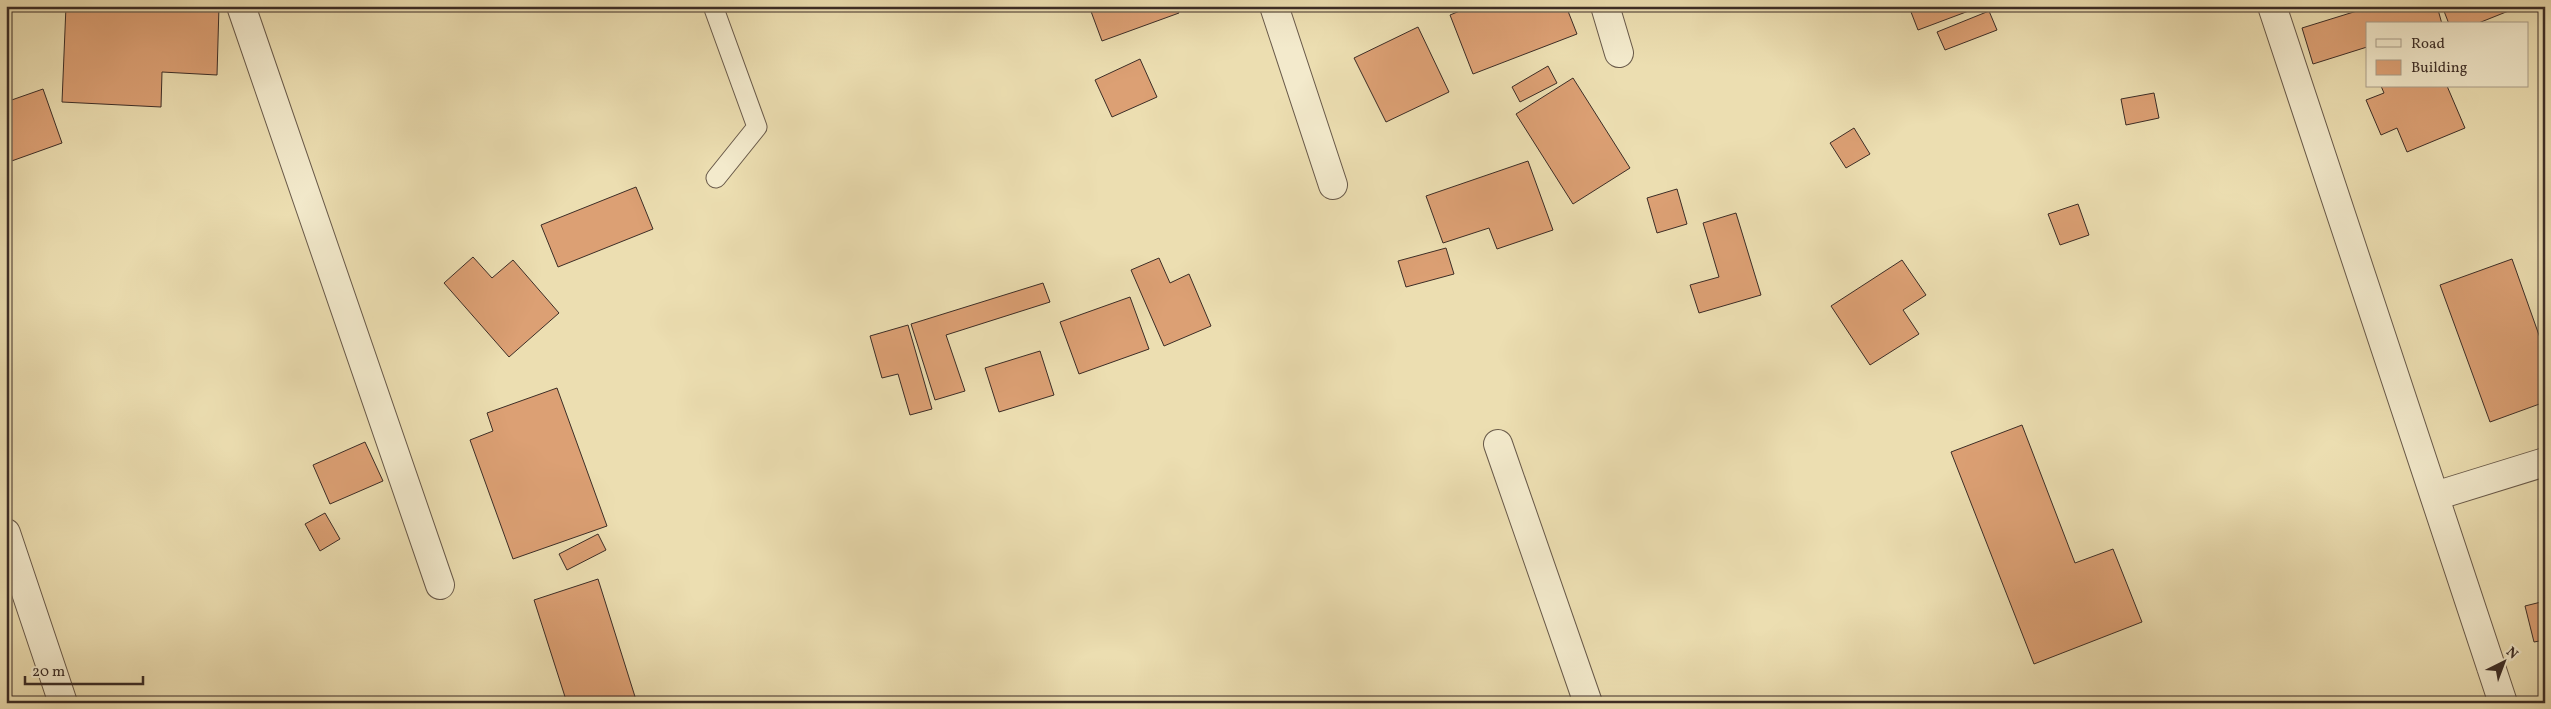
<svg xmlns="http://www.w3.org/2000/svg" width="2551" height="709" font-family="Vollkorn,serif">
	<rect width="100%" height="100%" fill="#ecdeb1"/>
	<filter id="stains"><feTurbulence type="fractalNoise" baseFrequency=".004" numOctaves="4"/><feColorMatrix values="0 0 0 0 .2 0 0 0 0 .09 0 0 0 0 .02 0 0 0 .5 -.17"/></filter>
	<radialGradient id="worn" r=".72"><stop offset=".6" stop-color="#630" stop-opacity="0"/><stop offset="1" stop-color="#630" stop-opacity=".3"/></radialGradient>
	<g fill="#dca074" stroke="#3c2d26">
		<polygon points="66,6 219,6 217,75 162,72 161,107 62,102"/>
		<polygon points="1089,6 1176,6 1179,13 1102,41"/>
		<polygon points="1472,6 1566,6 1577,34 1473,74 1450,15"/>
		<polygon points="1927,6 1982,6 1918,30 1911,12"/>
		<polygon points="2373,6 2437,6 2442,24 2367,24 2367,47 2313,64 2302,28"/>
		<polygon points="2442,6 2521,6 2476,24 2449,24"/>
		<polygon points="1989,11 1997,30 1945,50 1937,32"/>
		<polygon points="1418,27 1449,92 1386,122 1354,58"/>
		<polygon points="1140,59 1157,97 1112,117 1095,80"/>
		<polygon points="1548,66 1557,83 1520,102 1512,87"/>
		<polygon points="1573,78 1630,168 1573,204 1516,114"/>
		<polygon points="2381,86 2447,86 2465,128 2407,152 2397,128 2381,135 2366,100 2384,93"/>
		<polygon points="43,89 62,143 6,163 6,102"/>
		<polygon points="2154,93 2159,118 2126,125 2121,99"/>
		<polygon points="1854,128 1870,154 1846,168 1830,143"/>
		<polygon points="1528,161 1553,230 1497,249 1489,228 1443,243 1426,196"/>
		<polygon points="636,187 653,229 558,267 541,225"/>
		<polygon points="1677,189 1687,224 1657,233 1647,198"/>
		<polygon points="2078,204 2089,235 2060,245 2048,214"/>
		<polygon points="1736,213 1761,295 1699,313 1690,285 1719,277 1703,223"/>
		<polygon points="1446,248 1454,274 1406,287 1398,261"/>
		<polygon points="473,257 492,278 513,260 559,313 509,357 444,283"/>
		<polygon points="1159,258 1170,283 1189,274 1211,326 1164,346 1131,270"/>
		<polygon points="2512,259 2545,352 2545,402 2490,422 2440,285"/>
		<polygon points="1902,260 1926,295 1903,310 1919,334 1870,365 1831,306"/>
		<polygon points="1043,283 1050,302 946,335 965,391 935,400 911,324"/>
		<polygon points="1130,297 1149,349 1079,374 1060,322"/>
		<polygon points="908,325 932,409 910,415 898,374 882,378 870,336"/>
		<polygon points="1040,351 1054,395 999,412 985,368"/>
		<polygon points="557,388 607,526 513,559 470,440 493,431 487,413"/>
		<polygon points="2022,425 2075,563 2113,549 2142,622 2034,664 1951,452"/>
		<polygon points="365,442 383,481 330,504 313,465"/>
		<polygon points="325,513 340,539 320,551 305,524"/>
		<polygon points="598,534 606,550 567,570 559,554"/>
		<polygon points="598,579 637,703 567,703 534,600"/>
		<polygon points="2545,601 2545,640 2534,642 2525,606"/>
	</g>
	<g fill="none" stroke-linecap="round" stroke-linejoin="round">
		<defs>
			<polyline id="service" points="713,6 757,127 716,178"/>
			<g id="minor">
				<polyline points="241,6 440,585"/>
				<polyline points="1274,6 1333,185"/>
				<polyline points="1605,6 1619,53"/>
				<polyline points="2272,6 2503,703"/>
				<polyline points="1498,444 1588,703"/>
				<polyline points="2435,496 2545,462"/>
				<polyline points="6,533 63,703"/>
			</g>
		</defs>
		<use href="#service" stroke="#685949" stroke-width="21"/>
		<use href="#minor" stroke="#685949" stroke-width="30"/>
		<use href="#service" stroke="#f3eacc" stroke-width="19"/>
		<use href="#minor" stroke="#f3eacc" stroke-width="28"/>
	</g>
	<rect width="2551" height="709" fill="none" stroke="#ecdeb1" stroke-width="25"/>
	<rect x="8" y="8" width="2536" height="694" fill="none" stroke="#3c2d26" stroke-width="2.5"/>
	<rect x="12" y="12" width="2526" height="684" fill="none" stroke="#3c2d26"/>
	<rect x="2366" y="22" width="162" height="65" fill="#f3eacc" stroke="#aa9e8a"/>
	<rect x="2376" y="39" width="25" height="8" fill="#f3eacc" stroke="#aa9e8a"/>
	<text x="2411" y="48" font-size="15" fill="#3c2d26">Road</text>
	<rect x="2376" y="60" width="25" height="15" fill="#dca074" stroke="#aa9e8a"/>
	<text x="2411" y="72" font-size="15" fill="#3c2d26">Building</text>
	<g transform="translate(2504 662) rotate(42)" stroke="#f3eacc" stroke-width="4" paint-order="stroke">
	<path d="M0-4L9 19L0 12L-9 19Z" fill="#3c2d26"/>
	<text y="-8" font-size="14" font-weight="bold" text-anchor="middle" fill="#3c2d26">N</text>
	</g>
	<path d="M25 676v8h118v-8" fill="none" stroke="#3c2d26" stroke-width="2.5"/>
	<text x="32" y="676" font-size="15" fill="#3c2d26" stroke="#f3eacc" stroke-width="4" paint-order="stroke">20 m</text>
	<rect width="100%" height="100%" filter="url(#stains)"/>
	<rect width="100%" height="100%" fill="url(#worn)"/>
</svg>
